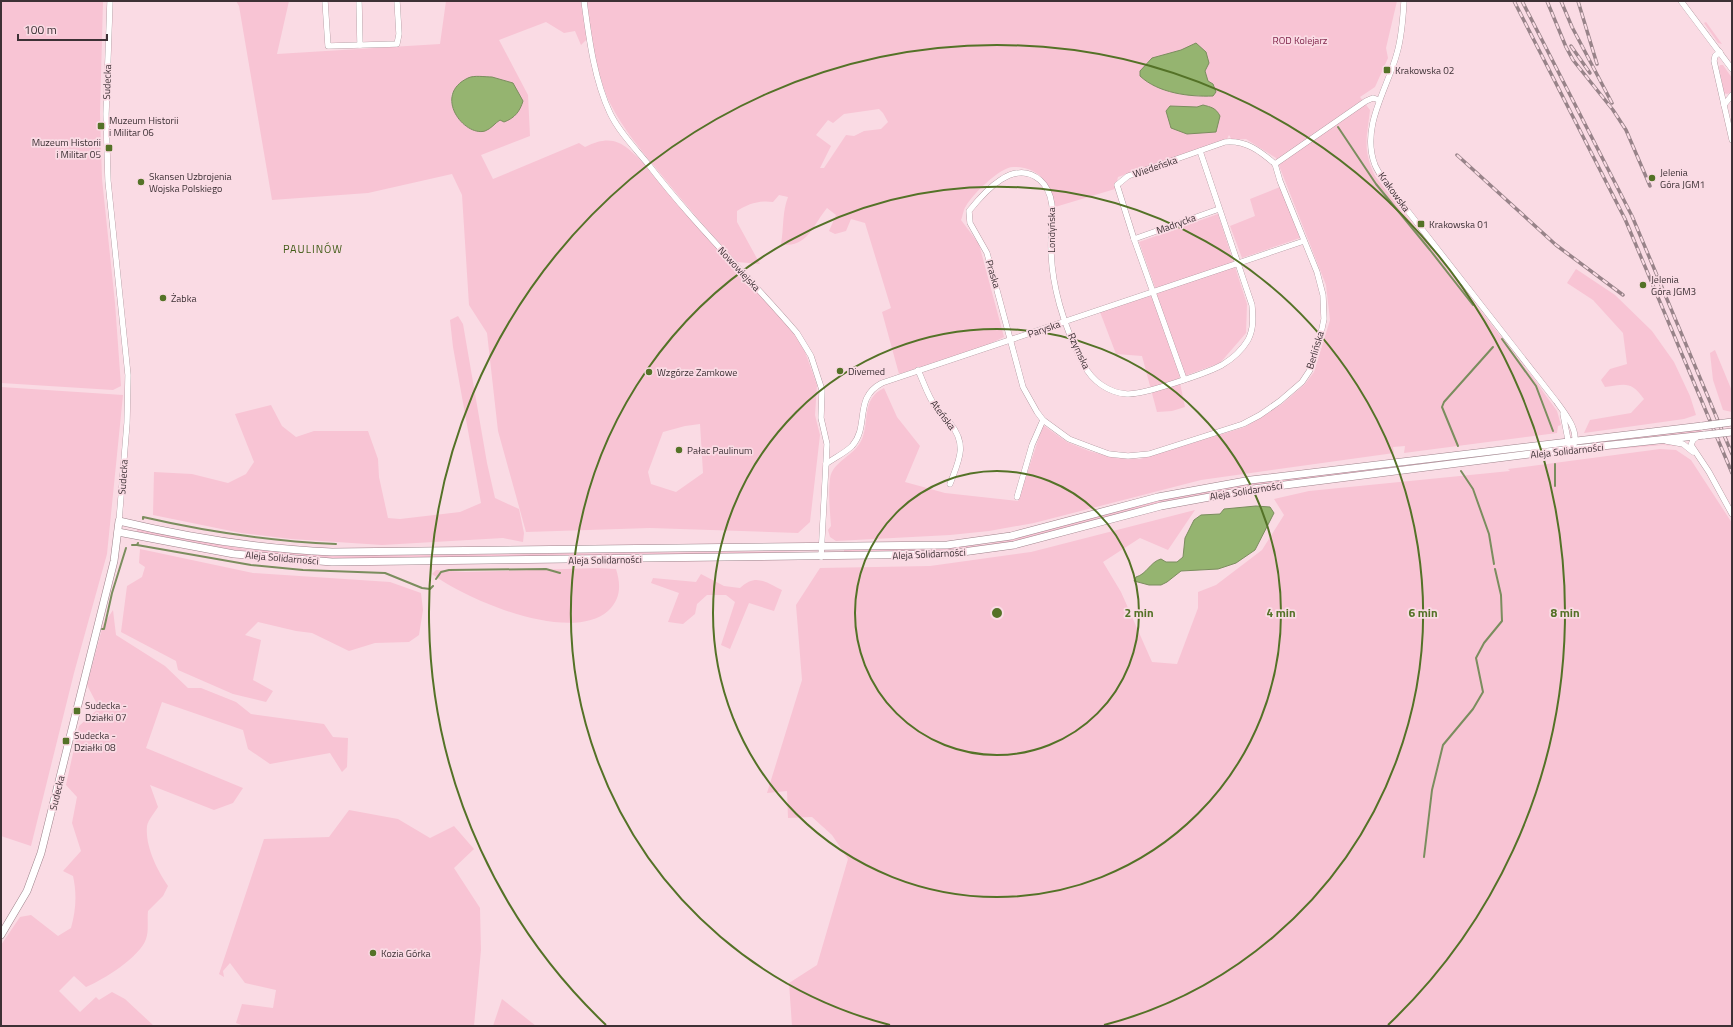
<svg xmlns="http://www.w3.org/2000/svg" width="1733" height="1027" font-family="'Titillium Web',sans-serif">
	<rect width="100%" height="100%" fill="#fadbe4"/>
	<g fill="#f8c4d4" fill-rule="evenodd">
		<polygon points="1,1 103,1 100,113 102,179 115,303 121,386 113,390 1,383"/>
		<path d="M236,1h53l-12,53 163,-10 6,-43h136l5,38 -6,6 -6,-14 -11,2 -18,-11 -47,18 29,55 2,41 -49,19 12,24 86,-36 6,4c32,-16 41,0 64,21l147,167 7,11 14,39 -2,30 5,20 -10,87 -12,11 -148,-5 -124,4 -28,-101 -11,-98 -18,-28 -7,-110 -10,-21 -84,19 -96,7 -33,-194zM452,92l48,28 -5,3 -29,3c-9,-11 -18,-18 -14,-34zM700,424l3,49 -27,19 -25,-8 -3,-12 15,-40 22,-6z"/>
		<path d="M586,1h811l-11,47 2,10 -13,29 -15,10 10,13c-3,28 -8,38 5,66l159,203 23,32 4,14 -3,1 -1,7 -153,20 1,-7 -12,1 1,6 -193,27 -167,43 -45,8 -39,4 -114,6 -6,-4 -2,-7 3,-4c-1,-15 -3,-32 -1,-47 2,-18 25,-23 32,-40 8,-19 -1,-40 22,-51l13,29 23,29 -15,36 40,11 73,8 25,-76 24,17 22,9 26,7 25,1 105,-32 37,-23 23,-20 9,-12 16,-52 -4,-35 -50,-127 -30,-19 -14,1 -3,-5 -2,4 -109,38 -3,12 -60,18c-3,-23 -17,-41 -42,-40 -13,0 -41,28 -47,39 -3,4 -3,10 -5,14l18,24 25,93 -23,11 -82,26 -17,-62 9,-4 -26,-85 -14,-4 -5,12 -11,3 -6,-3 7,-16 -9,-7c-14,17 -20,41 -46,36 3,-16 1,-32 7,-47l-9,-2 -6,7c-14,-2 -25,2 -36,9v11l23,42 -23,-2c-27,-29 -53,-59 -78,-90 -18,-22 -35,-42 -48,-67 -14,-27 -21,-74 -25,-104zM879,109l4,4 5,9 -7,7 -17,2 -10,5 -8,-1 -22,33h-4l11,-22 -15,-11 12,-15 5,3 11,-9z"/>
		<polygon points="1706,22 1722,44 1718,43 1704,23"/>
		<polygon points="1720,65 1723,65 1732,78 1732,92 1727,94 1724,93 1719,68"/>
		<polygon points="1280,187 1300,238 1242,258 1230,226 1255,216 1250,199"/>
		<polygon points="1218,214 1247,304 1246,333 1220,363 1179,378 1185,407 1172,411 1157,412 1142,356 1116,354 1100,312 1157,293 1139,242"/>
		<path d="M1576,269l39,26 37,36 22,31 16,34 6,19 -12,4 -100,14 6,-13 41,-7 13,-14c-13,-18 -18,-15 -39,-12l-4,-7 9,-11 17,-5 -4,-31 -30,-33 -26,-17z"/>
		<polygon points="458,316 463,324 487,463 495,498 519,509 524,533 523,542 503,538 382,545 291,539 241,533 153,515 154,472 192,474 228,483 246,474 254,462 235,414 271,405 282,426 296,437 314,431 368,431 378,459 379,477 388,518 400,519 460,512 481,503 453,347 450,320"/>
		<polygon points="1715,350 1732,391 1732,412 1723,410 1713,380 1710,353"/>
		<polygon points="1,387 123,395 107,554 74,673 31,846 1,836"/>
		<polygon points="1701,429 1702,432 1593,445 1593,442"/>
		<polygon points="1674,444 1686,449 1678,446 1663,445 1594,451 1647,445"/>
		<polygon points="1660,449 1676,450 1691,460 1732,523 1732,1026 792,1026 789,983 817,965 848,859 832,835 812,817 788,818 787,791 767,793 802,680 796,605 820,568 930,566 1031,552 1195,510 1168,550 1140,538 1103,562 1121,592 1152,662 1177,664 1198,608 1198,592 1216,585 1262,550 1284,515 1274,499 1309,491 1510,471 1508,469"/>
		<polygon points="1502,453 1460,461 1281,482 1224,491 1160,503 1013,542 959,550 844,554 844,550 934,549 988,544 1020,537 1159,500 1251,483"/>
		<polygon points="137,529 246,549 332,556 808,551 708,555 332,559 235,550 137,532"/>
		<polygon points="140,549 253,573 390,582 421,593 423,610 419,635 409,642 375,643 349,651 312,633 296,631 258,622 245,635 261,640 253,680 273,691 266,702 233,694 178,670 176,661 121,632 127,586 142,577 145,567 139,563"/>
		<path d="M597,568l19,1c5,16 5,30 -8,42 -38,33 -141,-11 -176,-37l4,-4 29,2z"/>
		<path d="M701,574l23,12 16,2c16,-15 25,-6 42,2l-8,21 -25,-8 -19,46 -9,-4 14,-43 -9,-7h-19l-10,9 -2,10 -12,10 -15,-2 11,-29 -28,-10 2,-5 43,4z"/>
		<path d="M113,610l3,25 49,31 23,22h13l35,14 15,12 73,10 9,13 15,1 -1,29 -5,5 -12,-19 -60,11 -22,-15 -5,-19 -81,-28 -16,46 97,40 -10,15 -19,7 -64,-25 8,22c-3,5 -10,13 -11,19 -2,20 10,44 21,60l-5,10 -15,15c-1,8 1,20 -2,28 -6,18 -43,41 -60,48l-12,-11 -15,15 21,21 16,-15 3,3 13,-8 13,7 29,27h-153v-81l19,-28 11,-2 27,21 13,-8c5,-18 6,-34 2,-52l-10,-5 18,-20 -9,-28 5,-26 -11,-12 13,-59 20,-18 -12,-23 16,-60z"/>
		<polygon points="349,810 398,819 430,838 454,826 474,849 454,868 480,908 481,950 474,1026 244,1026 236,1023 242,1004 273,1008 276,990 245,983 230,963 223,971 224,977 219,974 264,839 329,837"/>
		<polygon points="502,999 536,1026 493,1026"/>
	</g>
	<g fill="#95b470" stroke="#7b8d5e">
		<path d="M1196,43l10,9 3,11 -4,8 3,10 5,3 3,8 -3,4c-24,1 -55,-3 -73,-20v-5l12,-13 29,-8z"/>
		<path d="M492,77l21,6 10,18c-3,10 -8,17 -19,21l-4,-2c-5,3 -9,9 -15,11 -21,6 -53,-36 -17,-53 6,-3 17,-1 24,-1z"/>
		<path d="M1203,105c8,2 13,3 17,11l-4,16 -29,2 -16,-6 -5,-17 4,-5 27,1z"/>
		<path d="M1256,506l14,1 4,6 -19,37 -19,13 -18,6 -37,2 -14,11 -6,3h-12l-15,-4 2,-4c11,-3 14,-15 25,-18l5,3h11l6,-5 2,-19 9,-18 7,-5 19,-1 4,-5z"/>
	</g>
	<g fill="none" stroke-linecap="round" stroke-linejoin="round">
		<g stroke="#7b8d5e" stroke-width="2">
			<polyline points="1338,127 1376,184 1430,250 1473,305"/>
			<polyline points="1502,339 1536,386 1553,431"/>
			<polyline points="1458,446 1442,407 1444,402 1493,347"/>
			<polyline points="1461,471 1473,489 1489,534 1494,564"/>
			<polyline points="1555,486 1555,464"/>
			<path d="M143,519v-2c65,15 126,24 193,27"/>
			<polyline points="132,545 137,545 138,543"/>
			<polyline points="137,545 251,565 303,570 385,573 422,588 430,589 433,586"/>
			<polyline points="436,579 441,572 449,570 546,569 560,573"/>
			<polyline points="102,629 104,629 112,593 126,548"/>
			<polyline points="1424,857 1432,790 1443,745 1473,709 1483,692 1476,658 1484,643 1502,621 1501,595 1495,569"/>
		</g>
		<defs>
			<g id="minor">
				<polyline points="110,1 106,114 108,181 128,375 127,423 119,521"/>
				<polyline points="325,1 328,46 397,44 399,34 397,1"/>
				<polyline points="359,1 360,45"/>
				<path d="M584,1c5,37 10,78 26,112 9,19 25,35 38,51 46,60 100,112 149,169l14,23 11,34 -1,28 6,26 -6,113"/>
				<path d="M1404,1c-1,17 -2,35 -7,52 -9,35 -37,74 -22,112 7,16 21,31 32,45l149,191c8,11 23,29 18,43"/>
				<polyline points="1681,1 1732,69"/>
				<polyline points="1720,52 1715,56 1714,61 1732,140"/>
				<polyline points="1724,105 1732,95"/>
				<path d="M1200,151l52,154c1,12 2,23 -4,35 -6,10 -16,19 -26,25 -15,8 -79,30 -95,29 -18,-1 -35,-13 -43,-29 -20,-37 -34,-82 -33,-124 1,-20 6,-46 -11,-61 -26,-22 -55,11 -71,31l1,12 17,30 36,134 14,25 6,8 26,19 21,8 19,7 19,2 21,-2 94,-30 17,-9 20,-14 22,-19 8,-12 9,-27 5,-24 -1,-24 -6,-23 -37,-91 -5,-17"/>
				<polyline points="1275,164 1366,101 1373,98 1379,100"/>
				<polyline points="1134,239 1219,209"/>
				<path d="M918,370c6,13 10,27 19,39 4,5 9,9 13,14 18,22 9,37 0,61"/>
				<path d="M1184,379l-50,-140 -17,-54 11,-9 97,-34c21,-2 35,9 50,22"/>
				<polyline points="1563,414 1569,445"/>
				<polyline points="1698,436 1693,440 1691,445 1709,472 1732,514"/>
				<polyline points="1666,441 1683,444 1693,452"/>
				<path d="M826,464c8,-6 19,-11 26,-18 18,-20 1,-48 30,-63l422,-142"/>
				<polyline points="1017,497 1032,445 1043,420"/>
			</g>
			<g id="major">
				<polyline points="118,532 234,554 332,562 948,554 1014,545 1161,506 1253,489 1546,452 1705,435"/>
				<path d="M1,935l26,-44 14,-38 73,-292 5,-40c71,17 141,28 213,31l615,-7 64,-9 147,-39 93,-17 451,-54"/>
			</g>
		</defs>
		<use href="#minor" stroke="#9d828a" stroke-width="6"/>
		<use href="#major" stroke="#9d828a" stroke-width="8"/>
		<use href="#minor" stroke="#fff" stroke-width="5.5"/>
		<use href="#major" stroke="#fff" stroke-width="7"/>
		<defs>
			<g id="rail">
				<polyline points="1514,1 1625,219 1732,473"/>
				<polyline points="1522,1 1632,216 1732,454"/>
				<polyline points="1547,1 1566,47 1573,60 1613,110 1626,130 1650,186"/>
				<polyline points="1561,1 1572,27 1612,103"/>
				<polyline points="1578,1 1597,64"/>
				<polyline points="1571,46 1590,73"/>
				<polyline points="1457,155 1556,245 1623,295"/>
			</g>
		</defs>
		<use href="#rail" stroke="#988389" stroke-width="3.5"/>
		<use href="#rail" stroke="#fadbe4" stroke-width="2" stroke-dasharray="6" stroke-linecap="butt"/>
		<defs>
			<g id="major-bridge">
				<polyline points="1702,426 1732,422"/>
				<polyline points="1705,435 1732,432"/>
			</g>
		</defs>
		<use href="#major-bridge" stroke="#9d828a" stroke-width="8" stroke-linecap="butt"/>
		<use href="#major-bridge" stroke="#fff" stroke-width="7"/>
	</g>
	<g fill="none" stroke="#547227" stroke-width="2">
		<circle cx="997" cy="613" r="142"/>
		<circle cx="997" cy="613" r="284"/>
		<path d="M890 1025A426 426 0 1 1 1104 1025"/>
		<path d="M606 1025A568 568 0 1 1 1388 1025"/>
	</g>
	<g fill="#547227" stroke="#fadbe4" stroke-width="1.5">
		<rect x="1383" y="66" width="8" height="8" rx="2"/>
		<rect x="97" y="122" width="8" height="8" rx="2"/>
		<rect x="105" y="144" width="8" height="8" rx="2"/>
		<circle cx="1652" cy="178" r="4"/>
		<circle cx="141" cy="182" r="4"/>
		<rect x="1417" y="220" width="8" height="8" rx="2"/>
		<circle cx="1643" cy="285" r="4"/>
		<circle cx="163" cy="298" r="4"/>
		<circle cx="840" cy="371" r="4"/>
		<circle cx="649" cy="372" r="4"/>
		<circle cx="679" cy="450" r="4"/>
		<rect x="73" y="707" width="8" height="8" rx="2"/>
		<rect x="62" y="737" width="8" height="8" rx="2"/>
		<circle cx="373" cy="953" r="4"/>
	</g>
	<g text-anchor="middle" dominant-baseline="central" stroke-width="3.5" stroke-linejoin="round" paint-order="stroke">
		<g font-size="10" fill="#7f244a" stroke="#fadbe4">
			<text x="1300" y="40">ROD Kolejarz</text>
		</g>
		<g font-size="10" fill="#3d3135" stroke="#fadbe4" text-anchor="start">
			<text x="1395" y="70">Krakowska 02</text>
			<text x="109" y="120">Muzeum Historii<tspan x="109" dy="12">i Militar 06</tspan></text>
			<text x="101" y="142" text-anchor="end">Muzeum Historii<tspan x="101" dy="12">i Militar 05</tspan></text>
			<text x="1660" y="172">Jelenia<tspan x="1660" dy="12">Góra JGM1</tspan></text>
			<text x="149" y="176">Skansen Uzbrojenia<tspan x="149" dy="12">Wojska Polskiego</tspan></text>
			<text x="1429" y="224">Krakowska 01</text>
			<text x="1651" y="279">Jelenia<tspan x="1651" dy="12">Góra JGM3</tspan></text>
			<text x="171" y="298">Żabka</text>
			<text x="848" y="371">Divemed</text>
			<text x="657" y="372">Wzgórze Zamkowe</text>
			<text x="687" y="450">Pałac Paulinum</text>
			<text x="85" y="705">Sudecka -<tspan x="85" dy="12">Działki 07</tspan></text>
			<text x="74" y="735">Sudecka -<tspan x="74" dy="12">Działki 08</tspan></text>
			<text x="381" y="953">Kozia Górka</text>
		</g>
		<g font-size="10" fill="#3d3135" stroke="#fadbe4">
			<text transform="translate(107 82) rotate(-88)">Sudecka</text>
			<text transform="translate(1155 167) rotate(-19)">Wiedeńska</text>
			<text transform="translate(1394 192) rotate(54)">Krakowska</text>
			<text transform="translate(1176 224) rotate(-20)">Madrycka</text>
			<text transform="translate(1051 230) rotate(-90)">Londyńska</text>
			<text transform="translate(739 269) rotate(47)">Nowowiejska</text>
			<text transform="translate(993 274) rotate(73)">Praska</text>
			<text transform="translate(1044 329) rotate(-19)">Paryska</text>
			<text transform="translate(1315 350) rotate(-73)">Berlińska</text>
			<text transform="translate(1079 351) rotate(65)">Rzymska</text>
			<text transform="translate(943 415) rotate(53)">Ateńska</text>
			<text transform="translate(1567 451) rotate(-6)">Aleja Solidarności</text>
			<text transform="translate(123 477) rotate(-86)">Sudecka</text>
			<text transform="translate(1246 491) rotate(-9)">Aleja Solidarności</text>
			<text transform="translate(929 554) rotate(-3)">Aleja Solidarności</text>
			<text transform="translate(282 558) rotate(5)">Aleja Solidarności</text>
			<text transform="translate(605 560) rotate(-1)">Aleja Solidarności</text>
			<text transform="translate(57 793) rotate(-76)">Sudecka</text>
		</g>
		<g font-size="11" letter-spacing="1" fill="#415c17" stroke="#fadbe4">
			<text x="313" y="249">PAULINÓW</text>
		</g>
	</g>
	<circle cx="997" cy="613" r="6" fill="#547227" stroke="#fadbe4" stroke-width="2"/>
	<g font-size="12" text-anchor="middle" font-weight="bold" fill="#547227" stroke="#fadbe4" stroke-width="3.5" stroke-linejoin="round" paint-order="stroke">
		<text x="1139" y="617">2 min</text>
		<text x="1281" y="617">4 min</text>
		<text x="1423" y="617">6 min</text>
		<text x="1565" y="617">8 min</text>
	</g>
	<rect width="1733" height="1027" fill="none" stroke="#3d3135" stroke-width="4"/>
	<path d="M18 34v6h89v-6" fill="none" stroke="#3d3135" stroke-width="2"/>
	<text x="24" y="34" font-size="12" fill="#3d3135" stroke="#fadbe4" stroke-width="3" paint-order="stroke">100 m</text>
</svg>
